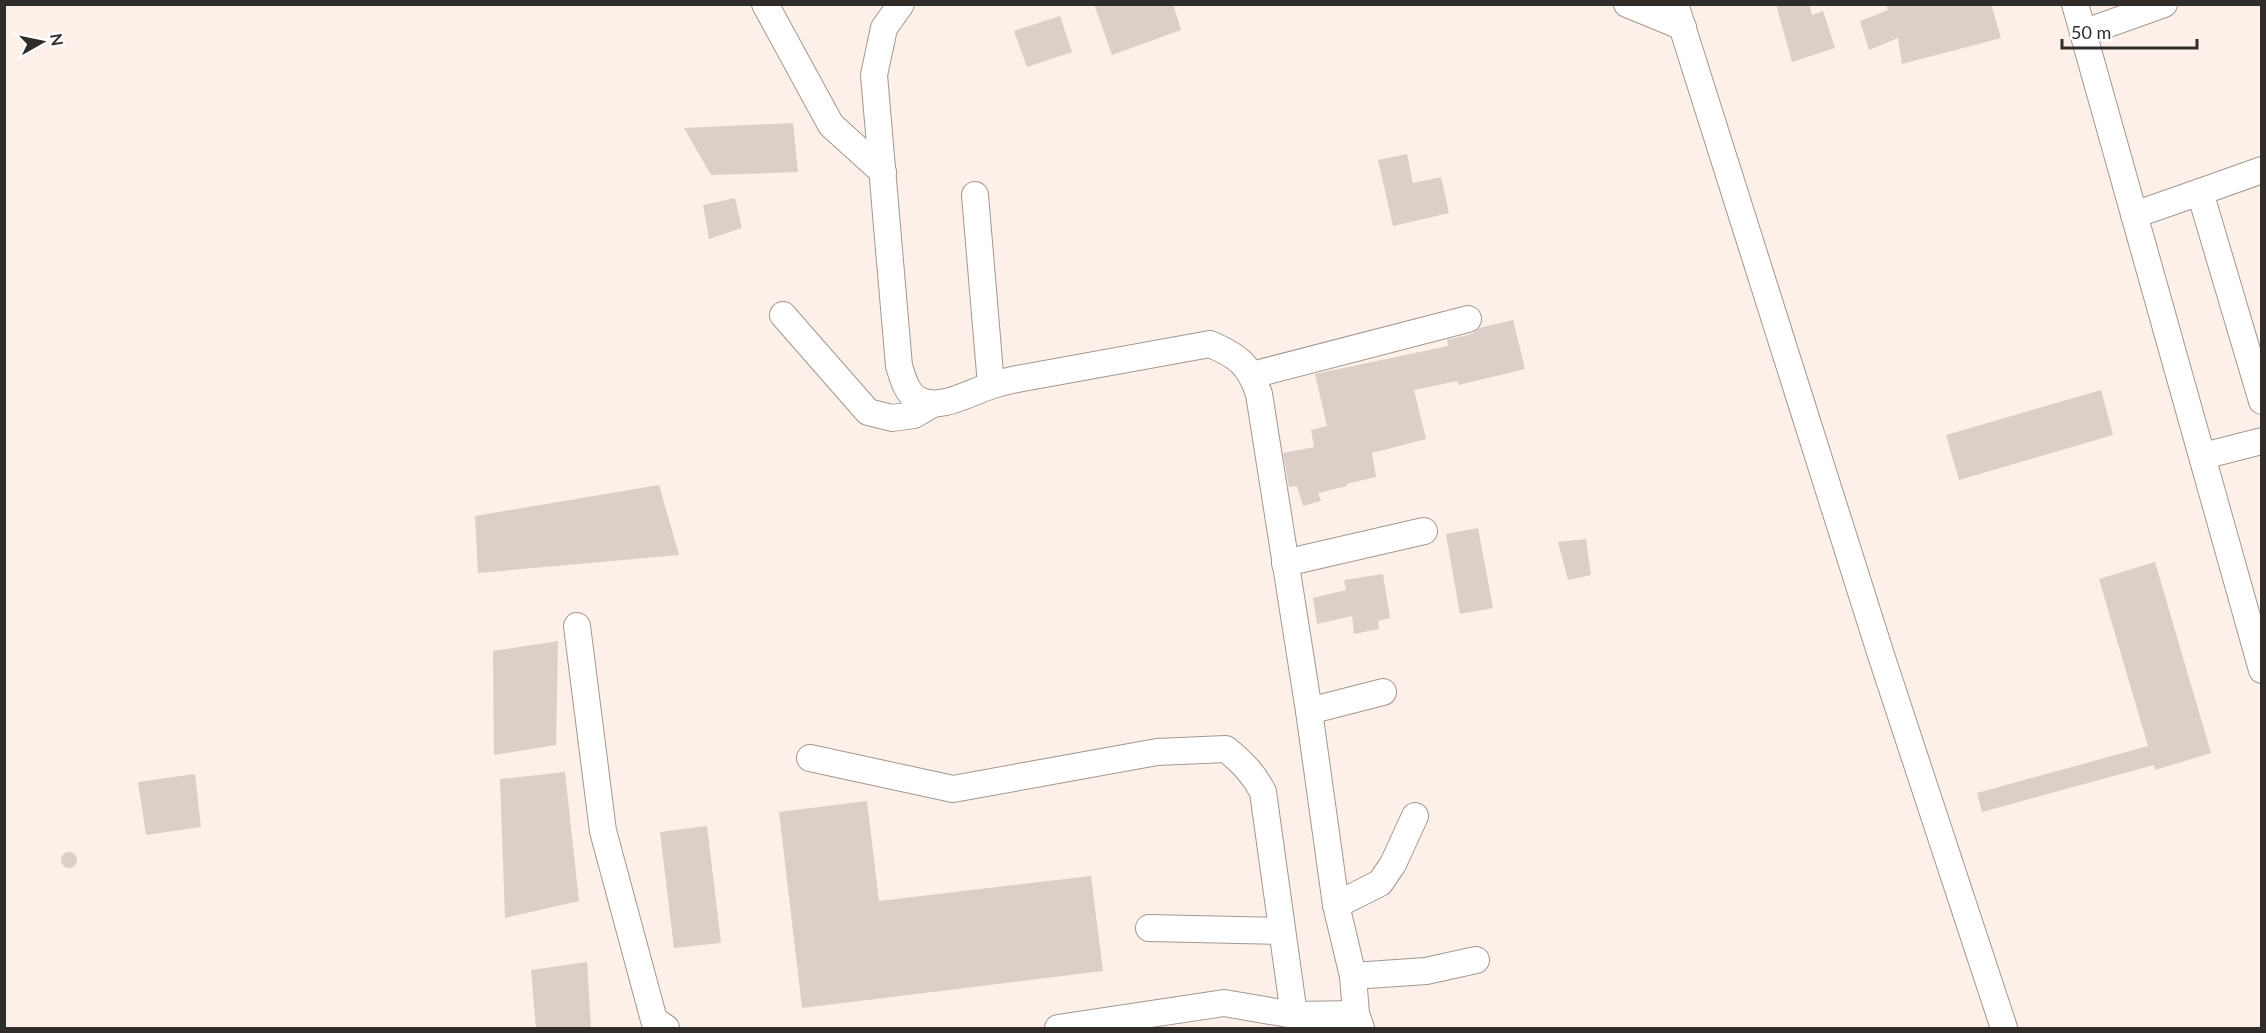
<svg xmlns="http://www.w3.org/2000/svg" width="2266" height="1033" font-family="Lato,sans-serif">
	<rect width="100%" height="100%" fill="#fcf0e8"/>
	<g fill="#dbcfc7">
		<polygon points="1094,4 1173,4 1181,30 1112,55"/>
		<polygon points="1776,4 1809,4 1812,15 1823,11 1835,48 1792,62"/>
		<polygon points="1886,4 1991,4 2001,38 1902,64 1898,38 1869,50 1860,21 1888,10"/>
		<polygon points="1060,16 1072,52 1027,67 1014,31"/>
		<polygon points="793,123 798,172 711,175 684,128"/>
		<polygon points="1407,154 1413,183 1441,177 1449,213 1393,226 1378,160"/>
		<polygon points="735,198 742,228 709,239 703,205"/>
		<polygon points="1513,320 1525,369 1458,385 1457,381 1414,390 1426,439 1372,453 1376,477 1346,484 1347,486 1318,493 1321,501 1303,506 1297,486 1289,487 1283,453 1314,447 1311,430 1327,426 1315,374 1448,346 1447,340 1472,334 1479,328"/>
		<polygon points="2101,390 2113,435 1959,480 1946,435"/>
		<polygon points="659,485 679,555 478,573 475,516"/>
		<polygon points="1478,528 1493,608 1460,614 1446,534"/>
		<polygon points="1586,539 1591,575 1568,580 1558,542"/>
		<polygon points="2155,562 2211,753 2155,770 2154,765 1982,812 1977,793 2148,746 2099,579"/>
		<polygon points="1383,574 1390,618 1378,621 1379,629 1354,634 1352,616 1317,624 1313,598 1346,590 1344,580"/>
		<polygon points="558,641 556,745 494,755 493,651"/>
		<polygon points="565,772 579,901 505,918 500,779"/>
		<polygon points="195,774 201,827 146,835 138,782"/>
		<polygon points="867,801 879,901 1091,876 1103,971 802,1008 779,812"/>
		<polygon points="707,826 721,943 674,948 660,832"/>
		<circle cx="69" cy="860" r="8"/>
		<polygon points="587,962 591,1029 536,1029 531,970"/>
	</g>
	<g fill="none" stroke-linecap="round" stroke-linejoin="round">
		<defs>
			<g id="minor">
				<polyline points="765,4 831,125 883,172"/>
				<path d="M901,4l-17,24 -10,47 25,291c4,12 7,26 18,33 22,13 51,-6 73,-13 9,-3 18,-5 27,-7l193,-35c28,12 39,20 49,50l50,317 27,194 17,71 3,38 5,14"/>
				<polyline points="1627,4 1683,27"/>
				<polyline points="1675,4 1881,655 2004,1028"/>
				<polyline points="2075,4 2262,670"/>
				<polyline points="2083,33 2164,4"/>
				<polyline points="2200,192 2262,170"/>
				<polyline points="975,195 991,385"/>
				<polyline points="2134,215 2200,192 2262,401"/>
				<polyline points="783,315 868,412 892,418 914,415 933,404"/>
				<polyline points="1252,375 1468,319"/>
				<polyline points="2203,456 2262,441"/>
				<polyline points="1285,563 1424,531"/>
				<polyline points="577,626 603,831 654,1020 666,1028"/>
				<polyline points="1309,711 1383,692"/>
				<path d="M810,758l143,31 204,-37 69,-3c16,13 28,25 37,43l31,223"/>
				<polyline points="1336,905 1380,883 1393,864 1415,816"/>
				<polyline points="1149,928 1282,931"/>
				<polyline points="1353,976 1426,971 1476,960"/>
				<polyline points="1058,1028 1224,1003 1294,1015 1356,1014"/>
			</g>
		</defs>
		<use href="#minor" stroke="#a39891" stroke-width="28"/>
		<use href="#minor" stroke="#fff" stroke-width="26"/>
	</g>
	<rect width="2266" height="1033" fill="none" stroke="#302c29" stroke-width="12"/>
	<g transform="translate(42 42) rotate(81)" stroke="#ffffff" stroke-width="4.5" paint-order="stroke">
	<path d="M0-4.5L10 22L0 15L-10 22Z" fill="#302c29"/>
	<text y="-9" font-size="16" font-weight="bold" text-anchor="middle" fill="#302c29">N</text>
	</g>
	<path d="M2062 39v9h135v-9" fill="none" stroke="#302c29" stroke-width="3"/>
	<text x="2071" y="39" font-size="18" fill="#302c29" stroke="#ffffff" stroke-width="4.5" paint-order="stroke">50 m</text>
</svg>
